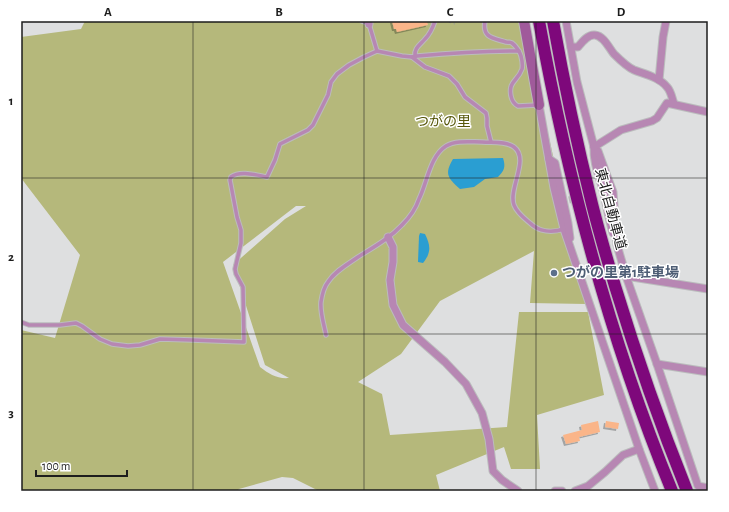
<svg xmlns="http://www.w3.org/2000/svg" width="729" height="512" font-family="'Alegreya Sans','Noto Sans JP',sans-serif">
	<defs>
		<filter id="shadow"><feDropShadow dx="-2" dy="2" stdDeviation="0" flood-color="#0004"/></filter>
	</defs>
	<rect width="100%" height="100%" fill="#dedfe0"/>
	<path fill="#b5b87b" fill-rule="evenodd" d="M85,21h438l63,283 -56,-1 4,-52 -94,50 -39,53 -43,28 24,12 8,41 117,-8 12,-115h69l16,83 -67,20 3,54h-29l-7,-22 -68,28 4,16h-121l-26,-13 -11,-1 -43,12 -2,2h-216v-161l34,8 25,-83 -59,-77v-141l60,-8zM296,206h10l-21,13 -52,46 32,100 24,13c-12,1 -20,-4 -29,-11l-37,-105z"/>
	<g fill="#2a9ed2">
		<path d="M503,158c3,9 1,13 -5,19l-13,2 -11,8 -14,2c-12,-11 -16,-15 -7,-30z"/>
		<path d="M420,233l5,1c6,12 6,19 -2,29l-5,-1 1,-26z"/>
	</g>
	<g fill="#fab589" filter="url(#shadow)">
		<polygon points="392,21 427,21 428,25 397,32 396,29 394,29"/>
		<polygon points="598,421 600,432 579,437 580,441 566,444 563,435 582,430 581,425"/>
		<polygon points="606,421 619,423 618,429 605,427"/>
	</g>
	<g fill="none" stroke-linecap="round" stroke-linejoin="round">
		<polyline stroke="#b7b8b9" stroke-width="7" stroke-dasharray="7 3.5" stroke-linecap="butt" points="569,200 598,193"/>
		<defs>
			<g id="lane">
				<polyline points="362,21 369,24 377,51"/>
				<path d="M485,21c-3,17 8,17 21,21 2,0 4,0 6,1 4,3 8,9 9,13 1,4 2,9 1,13 -4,12 -14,12 -11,27 1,5 3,8 7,10l20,-1"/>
				<path d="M415,56c-1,-8 5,-11 10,-17 4,-4 8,-12 10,-18"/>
				<path d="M412,57l5,-1c34,-3 67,-5 102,-5"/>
				<path d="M21,322l8,3h31l16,-2 6,3 18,13 12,5 16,2 12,-1 20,-6 32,1 52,2 -1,-55 -7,-13 -1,-5 6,-26v-13l-4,-13 -7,-37 1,-3c9,-7 25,-2 36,0l8,-17 5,-16 28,-14 5,-5 15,-30 3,-13 6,-8 12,-9 15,-8 13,-6 25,5 10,1 13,10 24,9 8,8 8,13 21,16 1,5v8l4,16"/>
				<path d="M326,335c-2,-11 -6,-22 -5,-33 1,-7 3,-15 7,-20 7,-11 20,-18 30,-25 16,-10 32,-19 44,-32 7,-7 14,-17 17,-26 8,-16 11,-43 27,-53 10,-6 24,-4 36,-4 10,1 24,-1 32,5 16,12 -6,42 0,58 3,8 10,13 16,18 9,9 22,10 34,6"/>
			</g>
			<g id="street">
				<polyline points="369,21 369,24"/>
				<path d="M566,21l11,61 17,65c-1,16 6,31 10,46 3,14 5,27 9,40"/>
				<path d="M571,47h7c4,-5 10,-13 17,-12 9,1 14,13 19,19 6,6 13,13 20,16 10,4 25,7 33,17 4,4 5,11 7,17"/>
				<polyline points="659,80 663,37 666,21"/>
				<polyline points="539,105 554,188 564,229 639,449 655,491"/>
				<polyline points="594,147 598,151 607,176 613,192 617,245 626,276 657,364 698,486 708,488"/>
				<polyline points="594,147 621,130 652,121 657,118 667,103 708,112"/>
				<polyline points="549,159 555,163 568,223 570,238"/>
				<polyline points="388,237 393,247 393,262 390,280 393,305 403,325 445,362 466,384 482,413 489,439 493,471 502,480 518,491"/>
				<polyline points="626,276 708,289"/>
				<polyline points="657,364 708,372"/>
				<polyline points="555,491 562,491"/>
				<polyline points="575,491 588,486 605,472 623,455 639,449"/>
			</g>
			<polyline id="secondary" points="524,21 539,105"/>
			<g id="highway">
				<path d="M539,21c29,160 71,319 133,470"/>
				<path d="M553,21c11,62 24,123 39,183 7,28 15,55 23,82 21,69 45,138 72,205"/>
			</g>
		</defs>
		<use href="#lane" stroke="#bbbcbd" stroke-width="5.5"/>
		<use href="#street" stroke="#bbbcbd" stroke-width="9"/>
		<use href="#secondary" stroke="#bbbcbd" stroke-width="12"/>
		<use href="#highway" stroke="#bbbcbd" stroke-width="14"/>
		<polyline stroke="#9a9a9b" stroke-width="1" stroke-dasharray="2 3" stroke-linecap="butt" points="444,21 455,24"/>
		<use href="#lane" stroke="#b787b3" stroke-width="3.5"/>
		<use href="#street" stroke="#b787b3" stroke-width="7"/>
		<use href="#secondary" stroke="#a05a9b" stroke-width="10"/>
		<use href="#highway" stroke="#7e087b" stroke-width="12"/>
	</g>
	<path fill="none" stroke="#1d1d1d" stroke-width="1" stroke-opacity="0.55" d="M193,21v470M364,21v470M536,21v470M21,178h687M21,334h687"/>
	<circle fill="#5c6f8a" stroke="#fff" stroke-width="1.5" cx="554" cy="273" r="4"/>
	<g text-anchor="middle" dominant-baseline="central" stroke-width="3" stroke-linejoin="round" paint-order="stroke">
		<g font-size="14" fill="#57580b" stroke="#fff">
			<text x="443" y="122">つがの里</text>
		</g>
		<g font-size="14" fill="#1d1d1d" stroke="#fff">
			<text transform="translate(610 209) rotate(75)">東北自動車道</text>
		</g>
		<g font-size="14" font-weight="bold" fill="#4e5e75" stroke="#fff" text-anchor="start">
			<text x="562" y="273">つがの里第1駐車場</text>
		</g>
	</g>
	<rect width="729" height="512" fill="none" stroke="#ffffff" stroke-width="44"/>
	<path d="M36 470v6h91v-6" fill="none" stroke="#1d1d1d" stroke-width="2"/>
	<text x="42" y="470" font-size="12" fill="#1d1d1d" stroke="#ffffff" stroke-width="3" paint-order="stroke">100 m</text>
	<rect x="22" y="22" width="685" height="468" fill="none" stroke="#1d1d1d" stroke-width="1.5"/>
	<g font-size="13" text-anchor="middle" font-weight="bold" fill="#1d1d1d">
		<text x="108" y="16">A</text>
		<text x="279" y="16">B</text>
		<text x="450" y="16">C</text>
		<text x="621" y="16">D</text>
		<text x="11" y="105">1</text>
		<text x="11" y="261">2</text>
		<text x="11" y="417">3</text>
	</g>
</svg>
